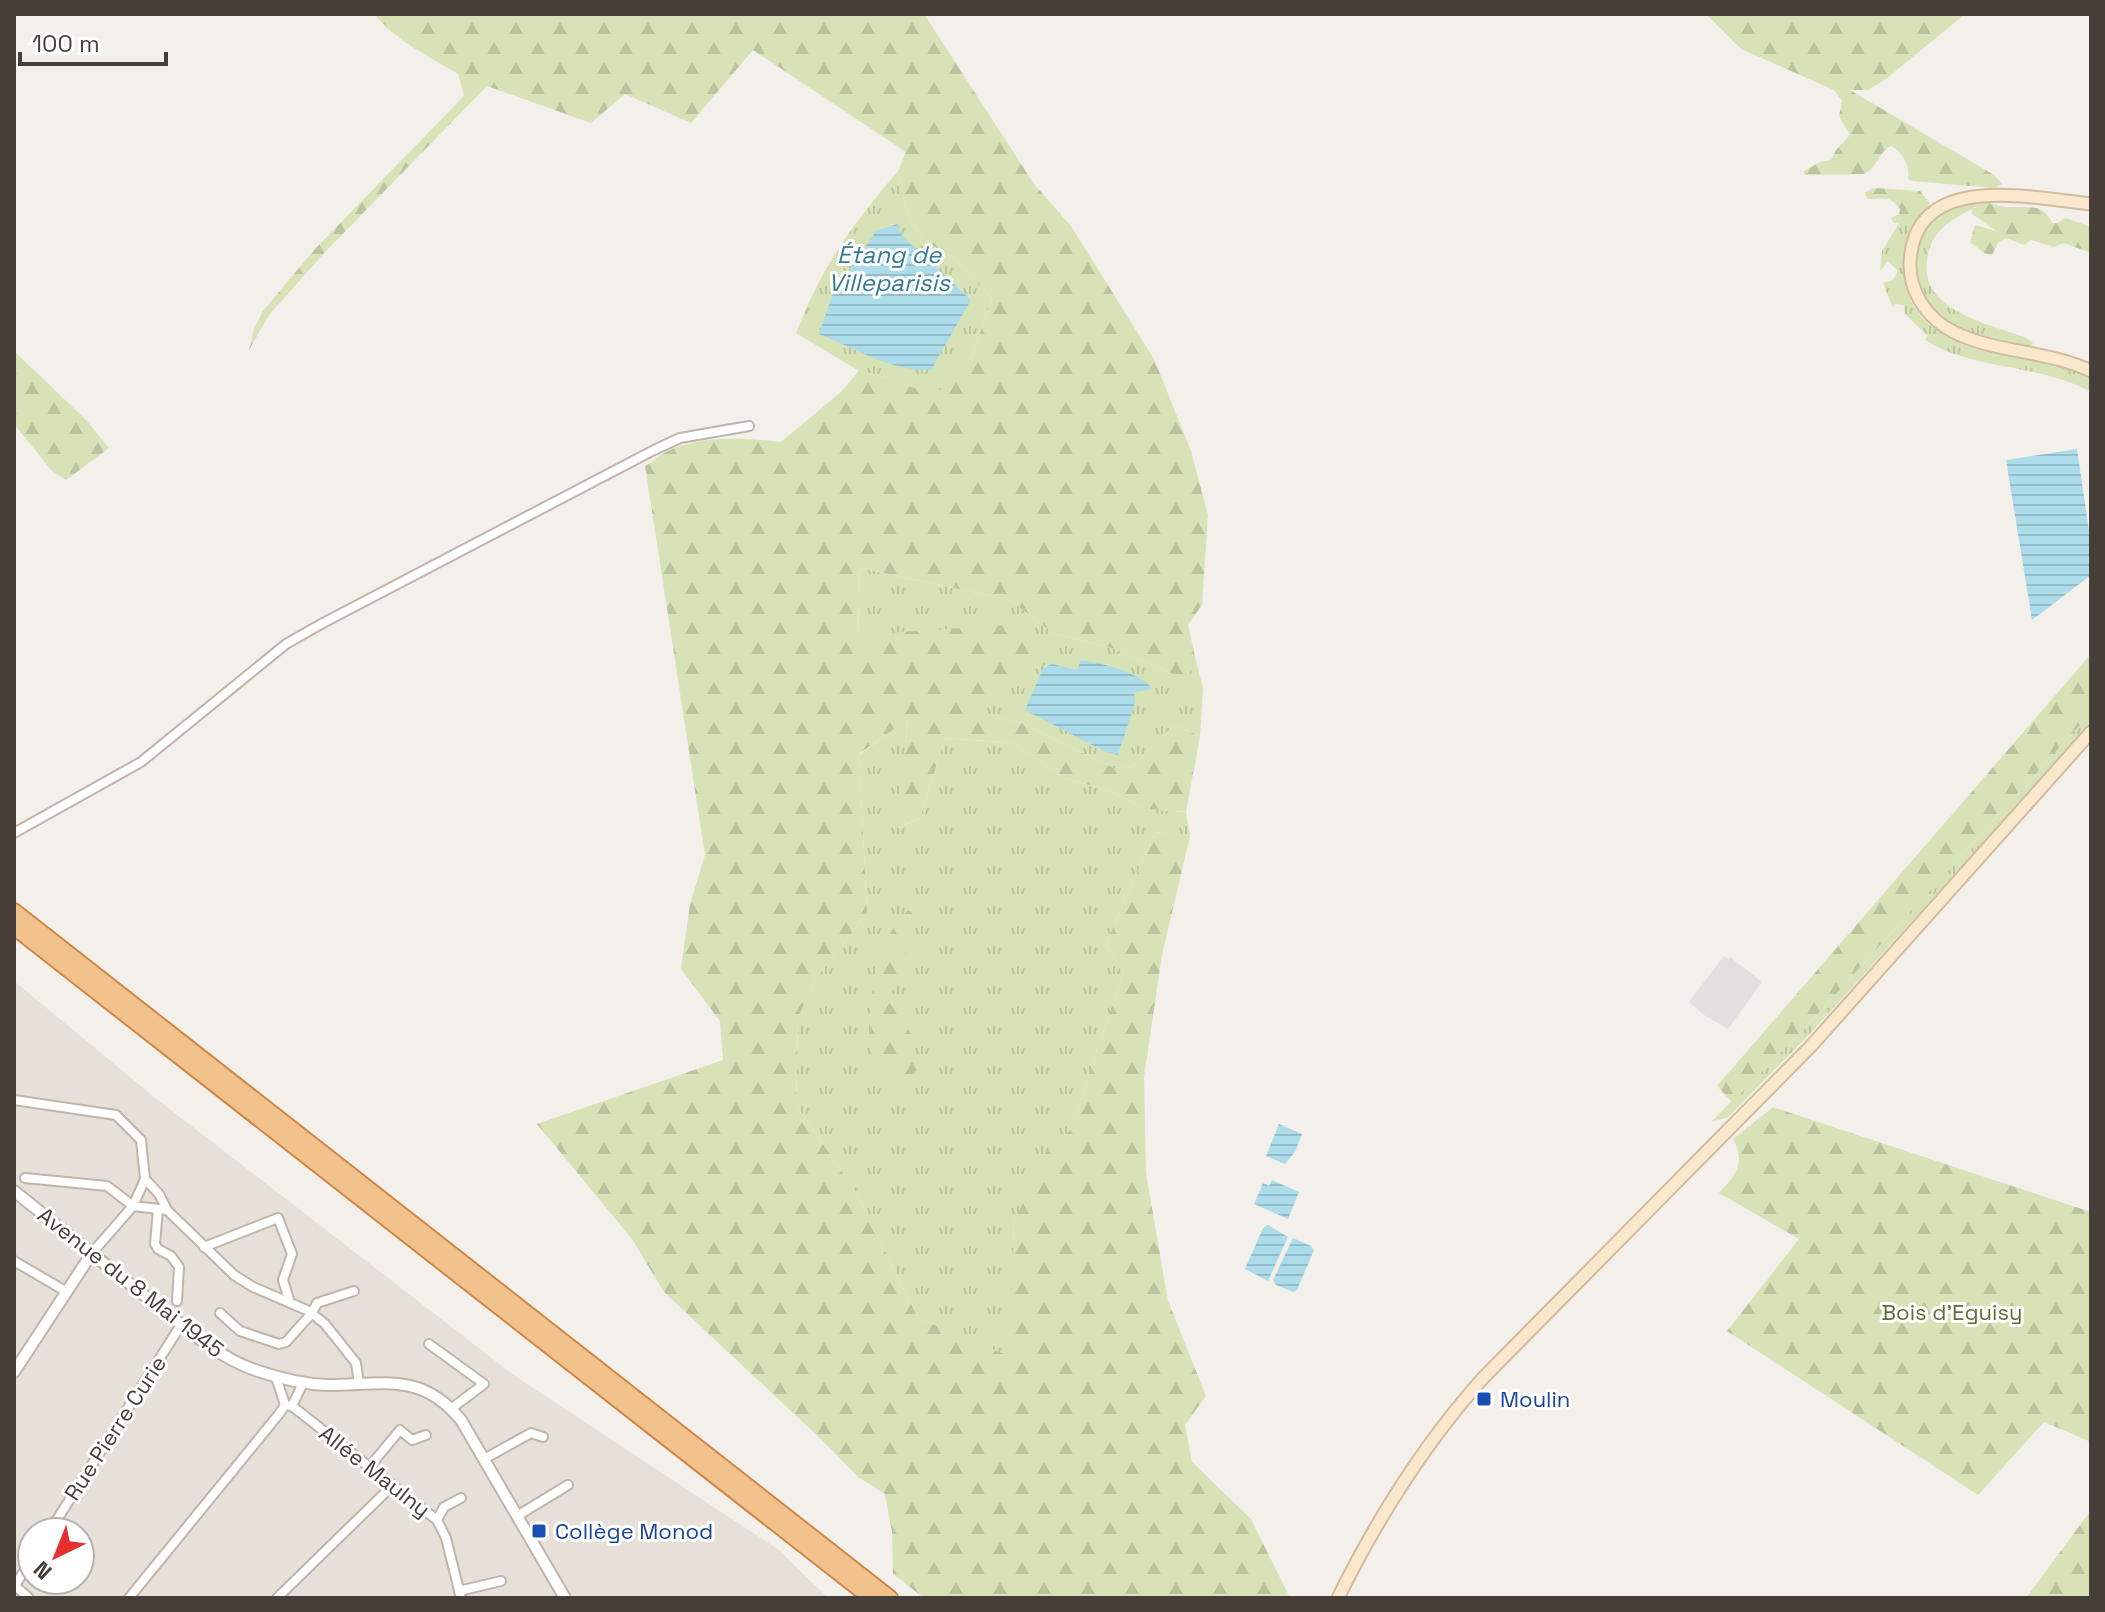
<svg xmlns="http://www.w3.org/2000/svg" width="2105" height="1612" font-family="'Space Grotesk',sans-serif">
	<defs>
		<pattern id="grass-tufts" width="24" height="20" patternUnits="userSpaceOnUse" patternTransform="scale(2)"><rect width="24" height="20" fill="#d7e3b7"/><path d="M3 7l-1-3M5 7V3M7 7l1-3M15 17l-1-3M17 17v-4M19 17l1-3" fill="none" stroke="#bac49e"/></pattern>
		<pattern id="forest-firs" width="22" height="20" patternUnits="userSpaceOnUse" patternTransform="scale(2)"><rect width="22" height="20" fill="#d7e3b7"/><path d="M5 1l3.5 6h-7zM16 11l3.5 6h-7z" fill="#bac49e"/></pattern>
		<pattern id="water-rules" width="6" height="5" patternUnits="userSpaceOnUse" patternTransform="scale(2)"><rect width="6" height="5" fill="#acdbea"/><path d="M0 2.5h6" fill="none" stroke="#95bdc9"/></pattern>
	</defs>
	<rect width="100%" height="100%" fill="#f3efea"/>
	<path fill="#e7e0d8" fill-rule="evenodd" d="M14,981l140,116 361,279 264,174 49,48h-814zM32,1532h48v48h-48z"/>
	<g fill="url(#grass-tufts)">
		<path d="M898,171l9,42 17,27 29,18 39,40 -20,58 -38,41 -44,-19 -31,-7 -63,-38c26,-67 56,-108 102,-162z"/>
		<path d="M1982,201c-15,14 -29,14 -44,32 -7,8 -10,18 -11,28 -7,51 65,63 99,77l7,5 -3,3c-29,-7 -64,-10 -88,-29 -38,-29 -32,-95 15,-112 8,-2 17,-3 25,-4z"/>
		<path d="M1917,216l3,1c-14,24 -21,48 -12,76 25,71 128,53 183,84v15c-52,-29 -117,-21 -166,-52l3,-4 -23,-22 -1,-9 -10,-1 -1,4 -10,-25 10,-3 5,-9 -10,-10 -8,10 2,-20 17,-28z"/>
		<polygon points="860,568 1010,600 1053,633 1115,649 1178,676 1187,675 1197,665 1203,688 1200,736 1174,725 1133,766 1114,768 1022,723 983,713 986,688 858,636"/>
		<polygon points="2091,713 2091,724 1805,1039 1727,1118 1712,1121 1804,1029"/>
		<polygon points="908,718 898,828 920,818 945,738 1014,743 1064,778 1113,792 1144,809 1186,812 1190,836 1155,832 1106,944 1123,973 1070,1130 1048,1153 1014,1221 1010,1357 918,1318 854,1189 796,1105 798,1018 816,978 867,913 859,755"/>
	</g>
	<g fill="url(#forest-firs)">
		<path d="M375,14h549l110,170 37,42 83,133 37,92 17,64 -6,90 -14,20 9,40 -10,11h-9l-63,-27 -62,-16 -43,-33 -150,-32 -2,67 162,-11 33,38 -66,26 -3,25 38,10 92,45 19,-2 41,-41 26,11 -14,76 -42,-3 -31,-17 -49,-14 -50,-35 -69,-5 -25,80 -23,10 11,-109 -49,35 8,159 -51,65 -18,40 -2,87 58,84 64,129 91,38 5,-135 34,-69 22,-22 53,-157 -17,-29 49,-112 35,4 -28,119 -18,122 2,96 22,128 38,95 -21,29 7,37 59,57 39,79h-366l-31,-24 -1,-42 -7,-38 -27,-17 -35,-36 -159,-149 -32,-53 -95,-115 186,-64 -3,-39 -39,-52 9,-65 15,-49 -60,-389c9,-5 18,-14 27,-17 35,-14 74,-11 109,-7l60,-50 18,-21 31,7 44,18 38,-40 20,-58 -39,-40 -29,-18 -17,-27 -9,-42 8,-19 -153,-102 -62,73 -66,-29 -34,29 -104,-37 -161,165 -57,64 -20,35 5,-21 9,-18 52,-62 149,-153 -6,-22c-25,-15 -67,-36 -83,-60z"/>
		<path d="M1706,14h259l-79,65 -18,11h-18l144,85 8,9 -8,4 -82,-7 -4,-2c3,-12 -6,-28 -17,-33 -13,6 -14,23 -27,28l-59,1 -1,-4 16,-9 11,-2 5,-10 14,-15 -11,-19 3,-15 -8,-11 -93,-41z"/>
		<path d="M1874,188l46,3 10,12c-10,14 -18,19 -36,20l-3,-5 8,-4 1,-5c-11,-15 -18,-10 -32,-10l-3,-4 1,-3z"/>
		<path d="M1982,201c8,2 18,6 25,6 19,1 36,-5 45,16h5l9,-5 25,9v26l-27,-10 -10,4 -23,-7 -7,5 -18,-7 -8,5 -6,12 -8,-2 -14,-11 5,-17 21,6 -24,-17v-4z"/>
		<polygon points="14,351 86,420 109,448 66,480 52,471 14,424"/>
		<polygon points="2091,654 2091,713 1804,1029 1732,1102 1717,1086"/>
		<path d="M908,910l5,4 -8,25 2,29 -20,31 26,38 5,32 -14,15 -27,-2c-2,-16 -8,-34 -8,-50 0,-36 11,-98 39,-122z"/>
		<path d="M1773,1107l318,105v230l-47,-20 -66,73 -251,-164 72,-92 -80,-46c17,-18 27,-30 14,-54z"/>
		<polygon points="2091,1510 2091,1598 2026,1598"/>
	</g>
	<polygon fill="#e2e0de" points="1724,956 1728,959 1730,957 1762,982 1728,1029 1704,1015 1689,1002"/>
	<g fill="url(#water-rules)">
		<path d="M897,224l5,12 69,64 -40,70c-38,2 -77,-22 -112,-36l13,-38 44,-65z"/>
		<polygon points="2077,449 2091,545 2091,575 2032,620 2006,460"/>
		<path d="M1081,660c22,3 57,12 72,29l-19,3 1,11 -17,52 -12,-3 -81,-42 18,-42 9,-4 25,6z"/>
		<polygon points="1279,1124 1302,1134 1295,1152 1285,1164 1266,1156"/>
		<polygon points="1272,1180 1299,1192 1288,1219 1254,1204 1263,1183 1269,1186"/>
		<polygon points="1268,1225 1288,1237 1268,1281 1245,1269 1263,1228"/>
		<polygon points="1293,1238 1311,1246 1314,1250 1297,1290 1293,1292 1276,1285 1273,1280"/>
	</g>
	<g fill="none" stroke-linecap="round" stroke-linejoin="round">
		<defs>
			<g id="minor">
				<polyline points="14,833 141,762 286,644 323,623 654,450 680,438 749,426"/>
				<polyline points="14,1100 116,1115 141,1140 145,1179 133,1206 92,1253"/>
				<polyline points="25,1178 107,1186 133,1206 167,1210"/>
				<polyline points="145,1179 159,1194 167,1210 234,1275 253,1287 309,1311 325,1324 356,1363 359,1384"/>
				<polyline points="158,1209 155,1244 158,1249 171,1256 179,1267 177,1301"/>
				<polyline points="204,1247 278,1218 292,1254 283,1280 290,1303"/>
				<polyline points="14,1261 67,1292"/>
				<polyline points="220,1313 240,1331 279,1344 286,1342 312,1313 317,1303 354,1291"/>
				<polyline points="429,1344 484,1384 452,1408"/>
				<polyline points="285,1405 292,1406 437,1520 446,1538 461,1598"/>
				<polyline points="292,1406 303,1383"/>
				<polyline points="484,1459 531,1433 543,1437"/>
				<polyline points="370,1466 400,1430 412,1440 426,1435"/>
				<polyline points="517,1516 568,1485"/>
				<polyline points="437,1520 444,1507 461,1498"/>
				<polyline points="49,1532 181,1325"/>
				<polyline points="14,1585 29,1598"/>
				<polyline points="15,1585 32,1559"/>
				<polyline points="459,1591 501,1581"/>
				<polyline points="129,1598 279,1414 285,1405 276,1377"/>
				<polyline points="277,1598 393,1485"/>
			</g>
			<g id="tertiary">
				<path d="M14,1191c45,36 89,72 134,107 33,26 67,58 107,72 23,8 47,14 72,15 55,0 94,-14 134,35l104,178"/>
				<polyline points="14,1372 92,1253"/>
			</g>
			<g id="secondary">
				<path d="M2091,204c-60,-6 -179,-35 -181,61 0,25 14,48 35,62 41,26 100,22 146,44"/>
				<path d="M1338,1598c39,-79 86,-154 145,-220l328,-332 280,-314"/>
			</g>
			<g id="trunk">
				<polyline points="14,911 890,1598"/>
				<polyline points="14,927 871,1598"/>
			</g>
		</defs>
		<use href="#minor" stroke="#beb5ad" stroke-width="12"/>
		<use href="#tertiary" stroke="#beb5ad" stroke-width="14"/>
		<use href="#secondary" stroke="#d1bca0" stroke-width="15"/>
		<use href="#trunk" stroke="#cf8748" stroke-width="18"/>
		<use href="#minor" stroke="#fff" stroke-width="8"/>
		<use href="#tertiary" stroke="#fff" stroke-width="10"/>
		<use href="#secondary" stroke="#fae8cd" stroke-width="11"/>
		<use href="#trunk" stroke="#f2c28c" stroke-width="14"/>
	</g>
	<g fill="#1a4fb4" stroke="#fff" stroke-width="3">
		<rect x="1476" y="1391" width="16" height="16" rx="4"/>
		<rect x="531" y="1523" width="16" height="16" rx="4"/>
	</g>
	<g text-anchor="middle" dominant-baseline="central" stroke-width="6" stroke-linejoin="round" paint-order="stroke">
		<g font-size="22" fill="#463f39" stroke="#fff">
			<text transform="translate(131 1282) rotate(38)">Avenue du 8 Mai 1945</text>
			<text transform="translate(115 1428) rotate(-57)">Rue Pierre Curie</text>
			<text transform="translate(375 1471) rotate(38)">Allée Maulny</text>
		</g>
		<g font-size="22" fill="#557331" stroke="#fff">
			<text x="1952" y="1312">Bois d'Eguisy</text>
		</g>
		<g font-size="22" fill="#164399" stroke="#fff" text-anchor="start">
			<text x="1500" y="1399">Moulin</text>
			<text x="555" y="1531">Collège Monod</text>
		</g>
		<g font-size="24" font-style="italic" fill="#357a92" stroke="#fff">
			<text x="889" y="254">Étang de<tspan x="889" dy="28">Villeparisis</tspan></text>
		</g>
	</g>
	<rect width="2105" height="1612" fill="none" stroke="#463f39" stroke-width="32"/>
	<g transform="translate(56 1556) rotate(223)"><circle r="38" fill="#ffffff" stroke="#b5b2b0" stroke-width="2"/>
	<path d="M0-6L14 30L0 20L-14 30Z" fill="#e52f31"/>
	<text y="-12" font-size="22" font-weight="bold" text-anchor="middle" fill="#463f39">N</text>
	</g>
	<path d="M20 52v12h146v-12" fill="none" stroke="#463f39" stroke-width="4"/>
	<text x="32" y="52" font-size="24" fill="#463f39" stroke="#ffffff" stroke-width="6" paint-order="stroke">100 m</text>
</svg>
